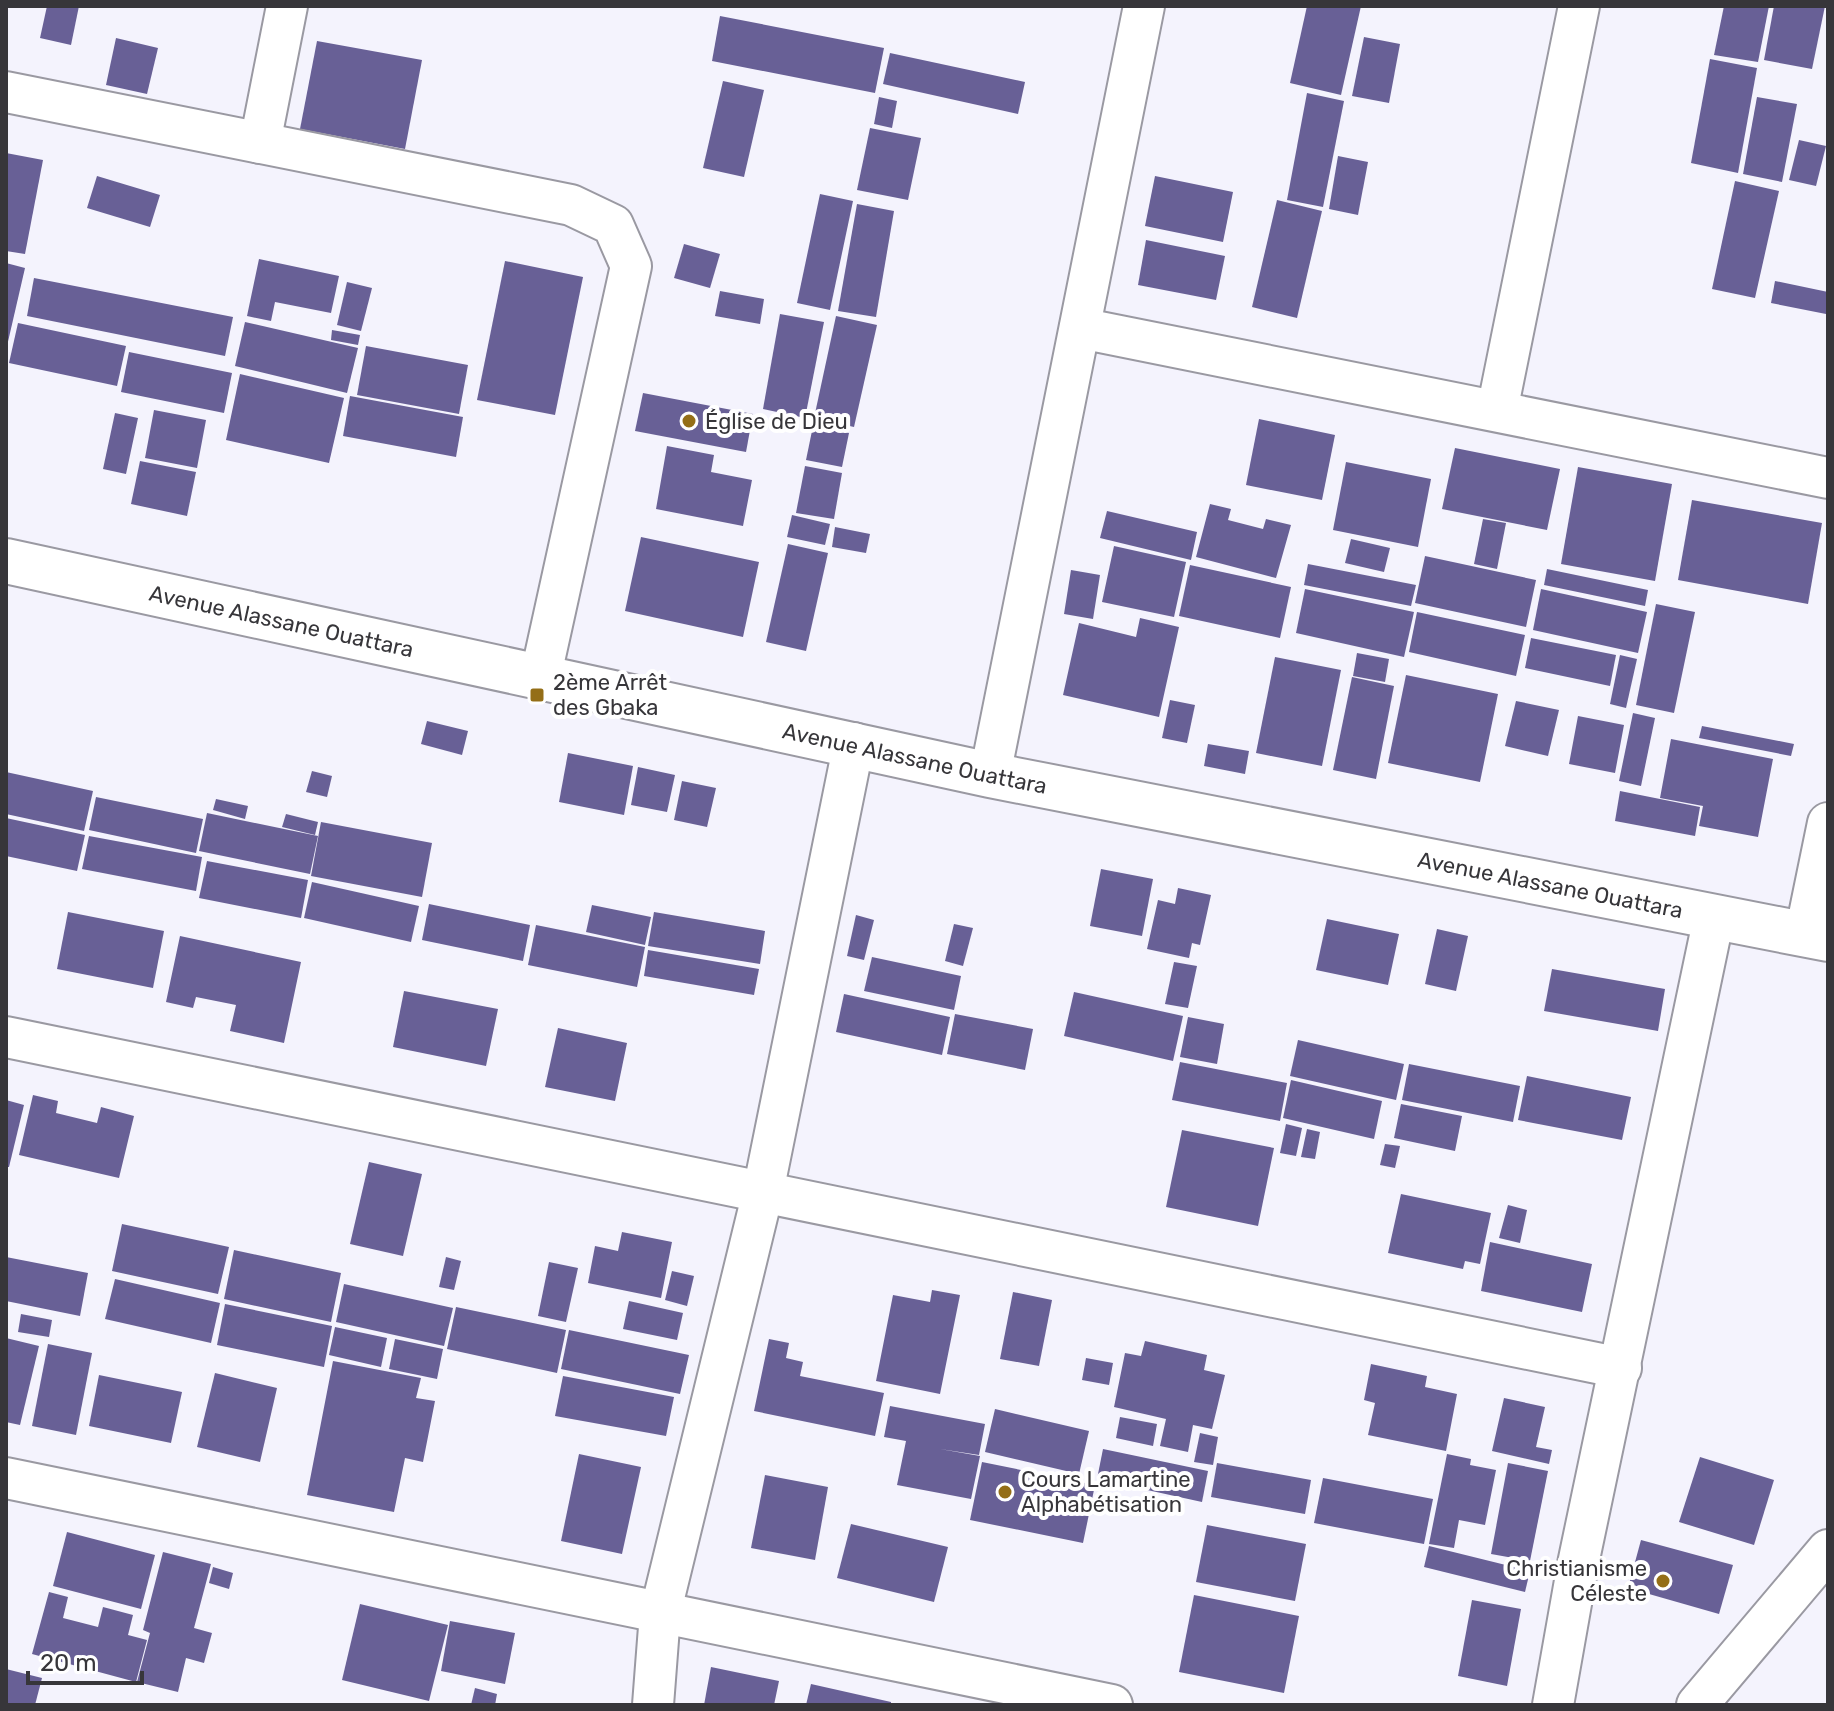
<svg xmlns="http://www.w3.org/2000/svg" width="1834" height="1711" font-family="Rubik,sans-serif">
	<rect width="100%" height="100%" fill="#f4f3fd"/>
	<g fill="#686096">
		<polygon points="47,6 79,6 71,45 40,38"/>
		<polygon points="1307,6 1361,6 1341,95 1290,83"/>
		<polygon points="1724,6 1769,6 1758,62 1714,55"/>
		<polygon points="1774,6 1825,6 1812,69 1764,60"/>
		<polygon points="720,16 884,48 875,93 712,61"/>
		<polygon points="1364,37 1400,44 1389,103 1352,96"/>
		<polygon points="116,38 158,48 147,94 106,85"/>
		<polygon points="317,41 422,60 405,149 300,129"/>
		<polygon points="890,53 1025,82 1018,114 883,84"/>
		<polygon points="1710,59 1757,68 1738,173 1691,163"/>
		<polygon points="723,81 764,90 744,177 703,168"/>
		<polygon points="1307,93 1344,101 1323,207 1287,200"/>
		<polygon points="879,97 897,101 892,128 874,124"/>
		<polygon points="1757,97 1797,104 1782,182 1743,174"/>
		<polygon points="870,128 921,138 908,200 857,190"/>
		<polygon points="1799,140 1826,146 1816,186 1789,180"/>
		<polygon points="6,153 43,160 25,254 6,251"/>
		<polygon points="1338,156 1368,162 1358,215 1329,209"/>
		<polygon points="97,176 160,195 150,227 87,208"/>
		<polygon points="1155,176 1233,192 1223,242 1145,226"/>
		<polygon points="1735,181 1779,191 1755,298 1712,289"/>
		<polygon points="820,194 853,201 830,310 797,303"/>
		<polygon points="1277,200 1322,211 1297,318 1252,307"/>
		<polygon points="857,204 894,211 876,317 838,311"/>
		<polygon points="1146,240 1225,256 1216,300 1138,285"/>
		<polygon points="684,244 720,254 710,288 674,278"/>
		<polygon points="259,259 339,276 331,313 275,302 271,321 247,316"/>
		<polygon points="505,261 583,277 555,415 477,400"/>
		<polygon points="6,263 25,268 7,346 6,346"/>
		<polygon points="34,278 233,317 225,356 27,316"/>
		<polygon points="1775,281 1828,292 1826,314 1771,303"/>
		<polygon points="347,282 372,288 361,331 337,325"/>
		<polygon points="720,291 764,299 760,324 715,316"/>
		<polygon points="780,314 824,322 805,418 763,409"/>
		<polygon points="836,316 877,325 854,427 814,418"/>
		<polygon points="245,322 358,348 347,393 235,366"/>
		<polygon points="18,323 126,346 117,386 9,363"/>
		<polygon points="332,330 360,335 358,345 331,340"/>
		<polygon points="366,346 468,365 459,414 357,395"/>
		<polygon points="129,352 232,373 224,413 121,392"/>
		<polygon points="240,374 344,398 329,463 226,440"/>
		<polygon points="643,393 753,414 746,452 635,431"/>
		<polygon points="350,396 463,417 456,457 343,436"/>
		<polygon points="154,410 206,420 197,468 145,458"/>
		<polygon points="115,413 138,418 126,474 103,469"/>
		<polygon points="1259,419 1335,435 1322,500 1246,485"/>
		<polygon points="813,426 849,433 842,467 806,460"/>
		<polygon points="667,446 714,455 711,472 752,480 743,526 656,509"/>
		<polygon points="1455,448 1560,469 1547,530 1442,509"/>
		<polygon points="140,461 196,472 187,516 131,504"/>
		<polygon points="1346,462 1431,479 1418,547 1333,530"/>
		<polygon points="805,466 842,473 834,519 796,513"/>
		<polygon points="1578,467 1672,484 1655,581 1561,564"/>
		<polygon points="1692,500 1822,523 1808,604 1678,580"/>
		<polygon points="1210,504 1231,509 1228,520 1263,529 1266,519 1291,525 1276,578 1196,557"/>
		<polygon points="1107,511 1197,532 1191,560 1100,538"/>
		<polygon points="792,515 830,524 825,545 787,537"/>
		<polygon points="1483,519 1506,523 1497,569 1474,564"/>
		<polygon points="835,527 870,534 866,553 832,547"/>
		<polygon points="641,537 759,562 743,637 625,611"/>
		<polygon points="1351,539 1390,548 1384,572 1345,563"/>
		<polygon points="788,544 828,553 806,651 766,642"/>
		<polygon points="1114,546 1186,562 1174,617 1102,602"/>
		<polygon points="1425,556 1536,580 1526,627 1415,603"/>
		<polygon points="1308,564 1416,585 1411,606 1304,585"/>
		<polygon points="1190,565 1291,587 1280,638 1179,616"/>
		<polygon points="1547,569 1648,590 1645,606 1544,585"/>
		<polygon points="1071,570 1100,575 1093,619 1064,614"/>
		<polygon points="1305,589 1414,612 1404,657 1296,633"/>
		<polygon points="1541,589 1647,612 1638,653 1533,630"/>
		<polygon points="1656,604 1695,612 1674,713 1636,705"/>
		<polygon points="1417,612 1525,635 1516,676 1409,652"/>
		<polygon points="1140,618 1179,627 1159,717 1063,695 1079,623 1136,637"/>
		<polygon points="1531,638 1616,655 1610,686 1525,668"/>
		<polygon points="1357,653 1389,659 1385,682 1353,676"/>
		<polygon points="1620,655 1637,659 1626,708 1610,704"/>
		<polygon points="1275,657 1341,670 1322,766 1256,753"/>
		<polygon points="1406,675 1498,694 1480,782 1388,763"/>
		<polygon points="1352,677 1394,686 1376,779 1333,770"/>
		<polygon points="1170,700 1195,705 1187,743 1162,738"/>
		<polygon points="1516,701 1559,710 1548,756 1505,746"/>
		<polygon points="1633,713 1655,718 1641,786 1619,781"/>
		<polygon points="1578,716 1624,725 1615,773 1569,764"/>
		<polygon points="427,721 468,731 462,755 421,744"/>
		<polygon points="1702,726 1794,744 1791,756 1699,738"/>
		<polygon points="1671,739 1773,759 1758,837 1699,826 1703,806 1660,798"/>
		<polygon points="1208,744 1249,751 1245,774 1204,766"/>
		<polygon points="568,753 633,766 624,815 559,802"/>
		<polygon points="638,767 675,775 667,812 631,805"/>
		<polygon points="312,771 332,776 327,797 306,792"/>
		<polygon points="6,772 93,791 84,831 6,814"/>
		<polygon points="682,781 716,788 707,827 674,820"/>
		<polygon points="1620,791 1700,807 1695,836 1615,821"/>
		<polygon points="96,797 203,819 196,853 89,830"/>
		<polygon points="216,799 248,806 245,819 213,810"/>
		<polygon points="207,813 318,836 310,874 199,851"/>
		<polygon points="286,814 318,822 315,835 282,827"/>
		<polygon points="6,818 85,835 77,871 6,856"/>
		<polygon points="321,822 432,843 422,897 311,876"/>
		<polygon points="89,836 202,857 196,891 82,869"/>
		<polygon points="207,861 308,880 301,918 199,898"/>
		<polygon points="1101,869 1153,879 1142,936 1090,926"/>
		<polygon points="312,882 419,906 411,942 304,918"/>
		<polygon points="1178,888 1211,895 1200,945 1192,943 1189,958 1147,949 1158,900 1175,904"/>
		<polygon points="429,904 530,925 523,961 422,940"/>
		<polygon points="592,905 651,917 645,945 586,932"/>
		<polygon points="68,912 164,931 153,988 57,969"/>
		<polygon points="654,912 765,931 760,964 648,946"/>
		<polygon points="856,915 874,920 864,960 847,956"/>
		<polygon points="1327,919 1399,934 1388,985 1316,970"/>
		<polygon points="954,924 973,928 963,966 945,961"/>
		<polygon points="536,925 645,947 637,987 528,965"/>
		<polygon points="1437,929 1468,936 1456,991 1425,984"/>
		<polygon points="180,936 301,962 284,1043 230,1031 236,1005 196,997 193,1008 166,1002"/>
		<polygon points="648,950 759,969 754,995 644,976"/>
		<polygon points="872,957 961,976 954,1010 864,991"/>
		<polygon points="1174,962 1197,966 1188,1008 1165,1004"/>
		<polygon points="1552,969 1665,989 1658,1031 1544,1011"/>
		<polygon points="404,991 498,1009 486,1066 393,1047"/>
		<polygon points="1074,992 1183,1016 1173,1061 1064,1036"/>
		<polygon points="844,994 950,1017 942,1055 836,1032"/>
		<polygon points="955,1014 1033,1029 1025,1070 947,1054"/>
		<polygon points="1188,1017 1224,1024 1217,1064 1180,1057"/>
		<polygon points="558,1028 627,1043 615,1101 545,1087"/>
		<polygon points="1298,1040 1404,1064 1396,1100 1290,1076"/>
		<polygon points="1180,1062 1287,1083 1280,1121 1172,1100"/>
		<polygon points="1409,1064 1520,1086 1513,1122 1402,1100"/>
		<polygon points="1527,1076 1631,1097 1622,1140 1518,1120"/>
		<polygon points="1291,1080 1382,1101 1374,1139 1283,1118"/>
		<polygon points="33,1095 58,1101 56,1113 97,1123 101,1107 134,1116 119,1178 19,1155"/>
		<polygon points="6,1100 24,1105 9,1167 6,1167"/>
		<polygon points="1401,1104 1462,1116 1455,1151 1394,1138"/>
		<polygon points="1286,1124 1302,1128 1296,1156 1280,1153"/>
		<polygon points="1307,1129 1320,1132 1315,1159 1301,1157"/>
		<polygon points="1182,1130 1274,1148 1258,1226 1166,1207"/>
		<polygon points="1385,1144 1400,1146 1395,1168 1380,1165"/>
		<polygon points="369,1162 422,1174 403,1256 350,1244"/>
		<polygon points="1401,1194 1491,1213 1480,1264 1465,1261 1463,1269 1388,1253"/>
		<polygon points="1508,1205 1527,1210 1520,1243 1499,1238"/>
		<polygon points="122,1224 229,1247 218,1294 112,1271"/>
		<polygon points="622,1232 672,1242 661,1298 588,1283 595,1246 618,1251"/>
		<polygon points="1490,1242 1592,1264 1582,1312 1481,1291"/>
		<polygon points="234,1250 341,1273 331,1322 224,1299"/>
		<polygon points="6,1257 88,1273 80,1316 6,1301"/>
		<polygon points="446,1257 461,1261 454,1290 439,1287"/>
		<polygon points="549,1262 578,1268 566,1322 538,1316"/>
		<polygon points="672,1271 694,1276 687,1306 665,1300"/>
		<polygon points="115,1279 220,1303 211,1343 105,1319"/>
		<polygon points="344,1284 453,1308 444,1346 336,1322"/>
		<polygon points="932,1290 960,1295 940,1394 876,1381 893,1295 930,1302"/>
		<polygon points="1013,1292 1052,1300 1039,1366 1000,1359"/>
		<polygon points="629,1301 683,1313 677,1340 623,1329"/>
		<polygon points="225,1304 332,1326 324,1367 217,1345"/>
		<polygon points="456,1307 566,1330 557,1373 447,1349"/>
		<polygon points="21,1314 52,1320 49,1337 18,1332"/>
		<polygon points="335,1327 387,1338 381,1367 329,1355"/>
		<polygon points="569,1330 689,1355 680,1394 561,1369"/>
		<polygon points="6,1338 39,1346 20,1425 6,1422"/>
		<polygon points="395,1339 443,1349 437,1379 389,1369"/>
		<polygon points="769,1339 789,1343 786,1358 803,1362 800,1376 884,1393 875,1436 754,1411"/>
		<polygon points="1145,1341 1207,1355 1204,1370 1225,1375 1212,1429 1193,1425 1188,1452 1160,1446 1166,1419 1114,1407 1125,1353 1141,1356"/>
		<polygon points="48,1344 92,1353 76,1435 32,1426"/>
		<polygon points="1086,1358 1113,1363 1109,1385 1082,1380"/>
		<polygon points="333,1361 421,1378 416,1398 435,1401 423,1462 405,1458 394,1512 307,1495"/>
		<polygon points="1371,1364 1427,1376 1425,1387 1457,1394 1446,1451 1368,1435 1375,1403 1364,1400"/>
		<polygon points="215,1373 277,1388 260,1462 197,1447"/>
		<polygon points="99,1375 182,1392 171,1443 89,1426"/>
		<polygon points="563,1376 674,1397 666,1436 555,1416"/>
		<polygon points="1504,1398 1545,1407 1536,1447 1552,1450 1549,1464 1492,1451"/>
		<polygon points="890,1406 985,1424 979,1455 940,1449 980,1456 971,1499 897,1485 906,1441 884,1437"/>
		<polygon points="995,1409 1089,1431 1079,1474 985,1452"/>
		<polygon points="1120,1417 1157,1424 1153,1446 1116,1438"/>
		<polygon points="1200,1433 1218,1437 1213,1465 1194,1462"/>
		<polygon points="1103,1449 1208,1471 1202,1502 1097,1479"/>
		<polygon points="579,1454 641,1467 622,1554 561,1541"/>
		<polygon points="1447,1454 1471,1459 1470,1465 1496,1470 1485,1525 1459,1520 1454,1548 1429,1544"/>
		<polygon points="1700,1457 1774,1480 1754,1545 1679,1522"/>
		<polygon points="982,1462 1095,1485 1083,1543 970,1520"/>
		<polygon points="1217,1463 1311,1480 1305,1514 1211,1497"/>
		<polygon points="1508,1463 1548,1471 1530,1561 1491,1554"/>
		<polygon points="765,1475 828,1487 815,1560 751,1548"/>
		<polygon points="1323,1478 1433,1499 1424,1544 1314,1523"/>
		<polygon points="851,1524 948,1547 934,1602 837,1578"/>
		<polygon points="1207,1525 1306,1544 1295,1601 1196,1582"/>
		<polygon points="67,1532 155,1555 141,1609 53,1586"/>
		<polygon points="1641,1540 1733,1565 1719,1614 1628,1588"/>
		<polygon points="1429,1546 1530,1571 1525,1592 1424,1567"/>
		<polygon points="163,1552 211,1564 194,1628 212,1633 204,1663 186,1658 178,1692 137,1682 150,1633 143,1630"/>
		<polygon points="213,1567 233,1573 229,1589 209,1583"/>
		<polygon points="49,1592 68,1597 63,1618 98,1627 103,1607 133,1615 128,1635 147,1640 136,1682 32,1654"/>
		<polygon points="1194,1595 1299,1616 1284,1693 1179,1672"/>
		<polygon points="1472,1600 1521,1609 1507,1686 1458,1676"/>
		<polygon points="360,1604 448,1625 429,1701 342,1680"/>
		<polygon points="450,1621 515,1633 505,1684 441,1671"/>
		<polygon points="711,1667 779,1681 774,1705 704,1705"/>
		<polygon points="6,1669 42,1678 35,1705 6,1705"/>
		<polygon points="811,1684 891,1702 891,1705 806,1705"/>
		<polygon points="475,1688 497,1694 495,1705 471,1705"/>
	</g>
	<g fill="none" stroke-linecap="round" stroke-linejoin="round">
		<defs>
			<g id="minor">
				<polyline points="6,92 571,205 613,225 631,266 540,679"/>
				<polyline points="260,143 287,6"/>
				<polyline points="1080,328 1828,478"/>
				<polyline points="1497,411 1579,6"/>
				<polyline points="990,775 1144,6"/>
				<polyline points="1805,935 1828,823"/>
				<polyline points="6,1037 1621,1368"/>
				<polyline points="6,1478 1112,1705"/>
				<polyline points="653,1705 660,1614 763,1192 854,743"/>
				<polyline points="1553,1705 1578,1564 1714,917"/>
				<polyline points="1697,1705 1828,1550"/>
			</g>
			<g id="tertiary">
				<path id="s1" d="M6,561l984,214 838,164"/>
			</g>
		</defs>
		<use href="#minor" stroke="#9a99a2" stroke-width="44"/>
		<use href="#tertiary" stroke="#9a99a2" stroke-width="48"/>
		<use href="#minor" stroke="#fff" stroke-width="40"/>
		<use href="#tertiary" stroke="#fff" stroke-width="44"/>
	</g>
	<g fill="#946e17" stroke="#fff" stroke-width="3">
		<circle cx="689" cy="421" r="8"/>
		<rect x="529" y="687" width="16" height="16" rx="4"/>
		<circle cx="1005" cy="1492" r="8"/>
		<circle cx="1663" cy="1581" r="8"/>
	</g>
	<g text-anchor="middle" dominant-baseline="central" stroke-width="8" stroke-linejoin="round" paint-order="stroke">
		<g font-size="22" fill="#37363a" stroke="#fff" text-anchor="start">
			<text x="705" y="421">Église de Dieu</text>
			<text x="553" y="682">2ème Arrêt<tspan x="553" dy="25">des Gbaka</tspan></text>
			<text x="1021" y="1479">Cours Lamartine<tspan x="1021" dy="25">Alphabétisation</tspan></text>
			<text x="1647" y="1568" text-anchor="end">Christianisme<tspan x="1647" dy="25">Céleste</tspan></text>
		</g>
		<g font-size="22" fill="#37363a" stroke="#fff">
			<text stroke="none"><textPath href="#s1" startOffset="282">Avenue Alassane Ouattara</textPath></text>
			<text stroke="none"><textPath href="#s1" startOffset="930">Avenue Alassane Ouattara</textPath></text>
			<text stroke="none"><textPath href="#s1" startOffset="1578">Avenue Alassane Ouattara</textPath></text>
		</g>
	</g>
	<rect width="1834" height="1711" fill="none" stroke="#37363a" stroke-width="16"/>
	<path d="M28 1671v12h114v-12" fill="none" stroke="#37363a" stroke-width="4"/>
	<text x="40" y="1671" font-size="24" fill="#37363a" stroke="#ffffff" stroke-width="6" paint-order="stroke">20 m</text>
</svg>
